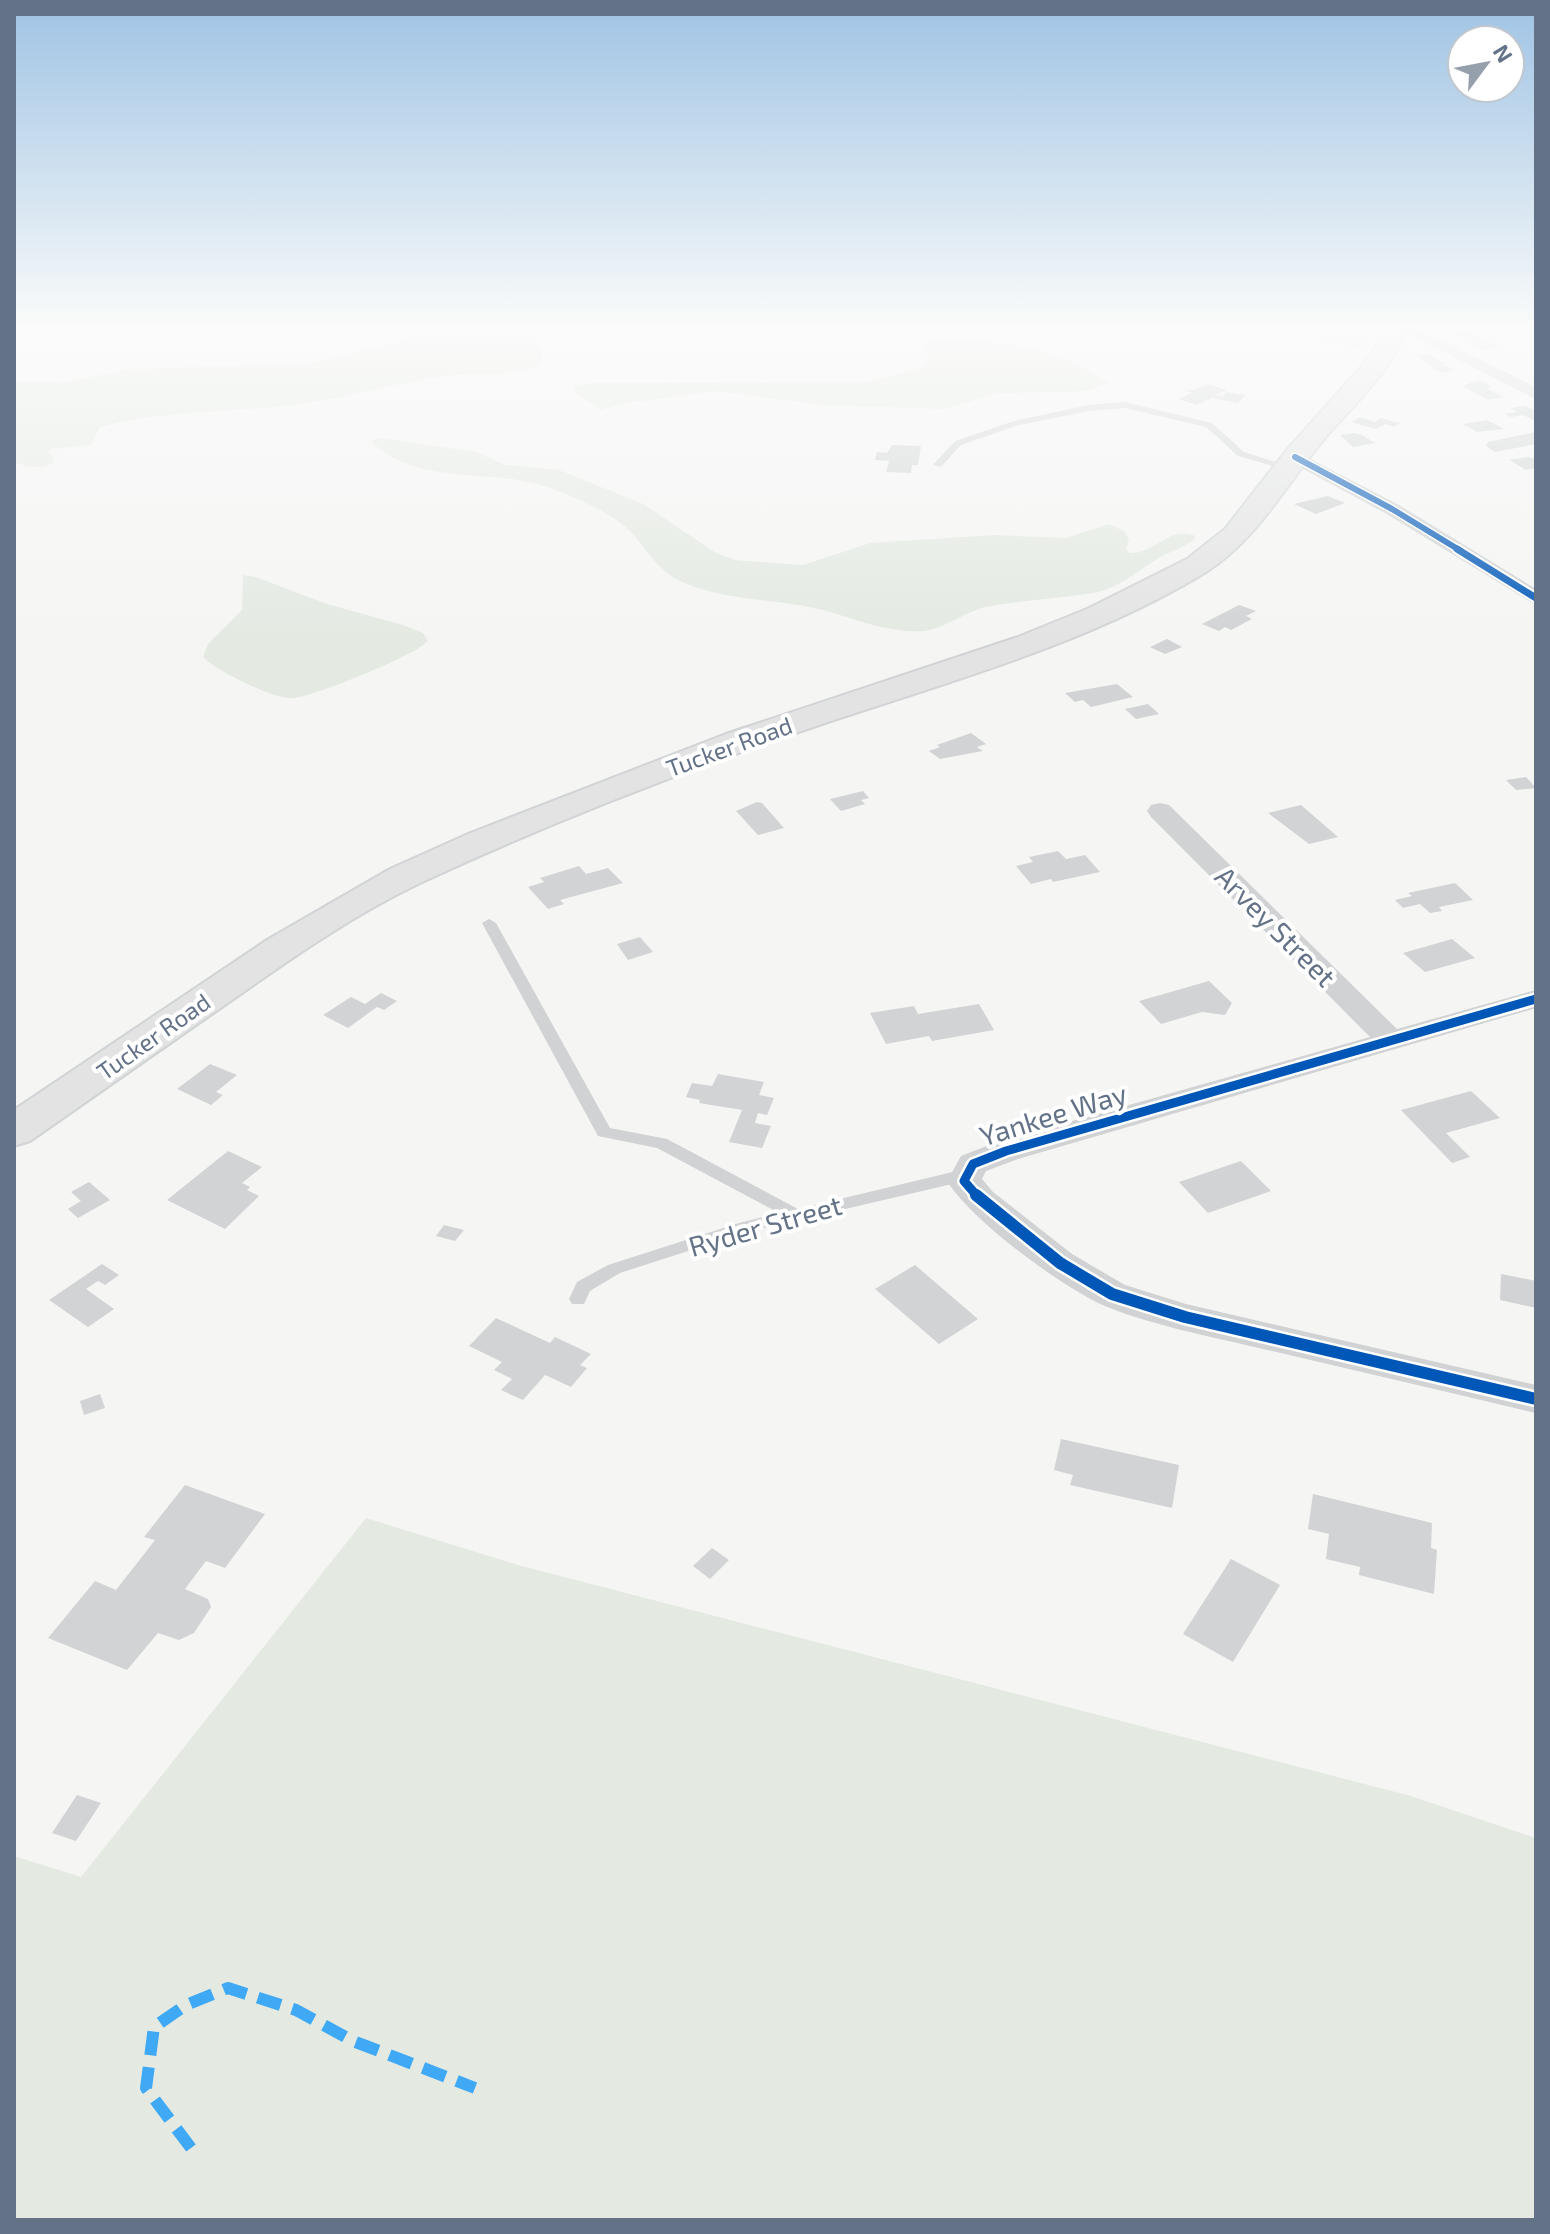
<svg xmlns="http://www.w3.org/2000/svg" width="1550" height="2234" font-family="'Exo 2',sans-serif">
	<rect width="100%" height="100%" fill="#f5f6f4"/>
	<g fill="#e4e9e2">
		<polygon points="1259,326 1376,326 1369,331 1366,346 1360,349"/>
		<path d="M474,328l49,5 19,17v14c-20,14 -69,8 -96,12 -47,6 -93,20 -139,27 -70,10 -138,6 -207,24l-9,18 -40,4 -3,3 5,5v6c-13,7 -26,4 -39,-1v-81l52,1 65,-13 181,-6 105,-26z"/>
		<path d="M947,338c44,1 126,13 160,45l-16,7 -24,2 -70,1 -53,16 -121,-4 -106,-14 -91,12 -26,7 -22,-15 -5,-8 20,-4 275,-1 52,-14 9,-12 -6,-8 2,-5z"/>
		<path d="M380,438l96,14 29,13 54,5 84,34 73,49 19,7 68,5 67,-22 124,-8 72,3 43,-14 15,7 5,9 -3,9 4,4c24,1 40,-28 65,-17l-1,4c-12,8 -25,12 -37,19 -22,14 -38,29 -64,34 -36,6 -72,7 -108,14 -20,5 -43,23 -62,24 -35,2 -68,-12 -100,-21 -47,-12 -98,-8 -143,-29 -21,-10 -32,-29 -46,-46 -20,-22 -63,-40 -90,-49 -55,-18 -130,0 -173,-45z"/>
		<path d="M243,575l13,2 71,27 76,21 20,8 5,8c-12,14 -117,57 -136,57 -19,1 -77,-28 -89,-41l5,-13 34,-34z"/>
		<polygon points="366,1518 518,1565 1411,1796 1536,1838 1536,2220 14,2220 14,1856 81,1877"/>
	</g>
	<g fill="#d1d3d4">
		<polygon points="1462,329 1501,347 1484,350 1448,331"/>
		<polygon points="1428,354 1447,364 1444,365 1455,370 1441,373 1415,356"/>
		<polygon points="1479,380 1493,387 1486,388 1503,397 1488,400 1462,386"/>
		<polygon points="1208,384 1227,390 1215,395 1223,397 1226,392 1246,395 1238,403 1212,398 1197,405 1178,399 1192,393 1183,390 1195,390"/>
		<polygon points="1524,406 1536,410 1536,421 1523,415 1511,417 1505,414 1517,412 1510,408"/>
		<polygon points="1360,417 1375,422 1381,418 1400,423 1394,427 1385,424 1376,429 1351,422"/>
		<polygon points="1487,420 1504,429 1477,432 1463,424"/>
		<polygon points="1354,433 1362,435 1375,443 1353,447 1340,435"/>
		<polygon points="892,445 921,446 918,465 912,465 911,473 886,472 889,461 875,460 877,452 887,453"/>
		<polygon points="1528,457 1536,459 1536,468 1526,470 1509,460"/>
		<polygon points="1328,496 1345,503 1316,514 1294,504"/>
		<polygon points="1239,605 1256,611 1246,616 1252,619 1231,630 1225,627 1219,631 1202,624"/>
		<polygon points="1167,639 1182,647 1165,654 1150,647"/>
		<polygon points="1117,684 1133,697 1091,707 1083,700 1075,702 1065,693"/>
		<polygon points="1148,704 1159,714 1136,719 1125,709"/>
		<polygon points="971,733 986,744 977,747 983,751 940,759 929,751 940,747 937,745"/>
		<polygon points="1526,777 1536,788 1516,790 1506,780"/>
		<polygon points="863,791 869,798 861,800 865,804 841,811 830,799"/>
		<polygon points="757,802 762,803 784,828 758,835 736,811"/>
		<polygon points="1301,805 1338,837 1309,844 1268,813"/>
		<polygon points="1058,851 1066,859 1085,855 1100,872 1053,882 1051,879 1031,884 1016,866 1033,862 1029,857"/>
		<polygon points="579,866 586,874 608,868 623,883 560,900 564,904 548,909 528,887 544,882 540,878"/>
		<polygon points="1455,883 1473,900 1439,907 1442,911 1430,913 1420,904 1403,908 1395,900 1412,896 1408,893"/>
		<polygon points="640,937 653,952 628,960 617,944"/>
		<polygon points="1452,939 1475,958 1425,972 1403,953"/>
		<polygon points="1209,981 1232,1003 1225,1015 1202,1012 1161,1024 1139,1001"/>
		<polygon points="381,993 397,1001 384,1010 377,1007 348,1028 323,1015 351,997 365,1004"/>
		<polygon points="979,1004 994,1030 932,1041 929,1036 886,1044 870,1013 914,1006 918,1014"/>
		<polygon points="210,1064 237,1075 216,1092 223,1095 211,1105 177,1089"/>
		<polygon points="718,1074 764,1082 759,1095 774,1098 767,1115 758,1113 755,1123 771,1126 762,1148 729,1142 742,1110 699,1103 700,1100 686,1097 692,1083 712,1086"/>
		<polygon points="1471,1091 1500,1118 1446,1133 1470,1157 1452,1163 1401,1110"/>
		<polygon points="228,1151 262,1167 242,1183 250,1187 247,1190 259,1196 225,1229 167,1200"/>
		<polygon points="1241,1161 1271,1191 1208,1213 1179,1182"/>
		<polygon points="89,1182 110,1200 78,1218 68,1209 81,1201 71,1192"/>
		<polygon points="444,1225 464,1230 455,1241 436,1236"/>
		<polygon points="102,1264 119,1275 105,1285 98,1281 86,1289 114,1309 88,1327 49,1300"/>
		<polygon points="915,1265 978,1319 939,1344 875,1289"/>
		<polygon points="1501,1274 1536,1281 1536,1308 1500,1300"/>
		<polygon points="496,1318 550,1343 555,1337 591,1354 580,1365 587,1368 571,1387 545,1375 523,1400 501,1390 512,1379 494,1370 502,1362 469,1346"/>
		<polygon points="100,1394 105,1408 84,1415 80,1401"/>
		<polygon points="1061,1439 1179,1465 1172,1508 1070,1485 1073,1475 1054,1470"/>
		<polygon points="185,1485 265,1514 225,1568 206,1561 185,1589 208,1599 211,1607 194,1633 179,1640 158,1633 127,1670 48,1638 95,1581 116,1590 155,1540 144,1537"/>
		<polygon points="1313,1494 1432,1523 1431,1548 1437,1550 1434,1594 1359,1575 1360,1567 1326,1559 1329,1534 1308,1529"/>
		<polygon points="712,1548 729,1560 710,1579 693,1566"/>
		<polygon points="1231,1559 1280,1585 1233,1662 1183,1634"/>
		<polygon points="77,1795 101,1803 76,1841 52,1833"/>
	</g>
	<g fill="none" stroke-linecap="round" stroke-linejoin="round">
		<defs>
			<path id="secondary" d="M1385,326h22c-14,44 -52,77 -82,112 -38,45 -68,102 -119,134 -114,70 -255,109 -381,151 -137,46 -274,99 -405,160 -67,32 -128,75 -188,117 -68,47 -135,94 -202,141l-16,5v-36l253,-170 123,-71 78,-35 258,-100 292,-97 69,-28 100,-50 38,-30 61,-78 84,-94z"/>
		</defs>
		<use href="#secondary" stroke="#d1d4d5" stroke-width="4"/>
		<g fill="#d1d2d3" fill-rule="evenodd">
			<polygon points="1125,402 1212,423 1244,452 1292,467 1287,470 1238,456 1206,427 1125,408 1089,411 1019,425 961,445 941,467 933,465 955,441 1014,421 1089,405"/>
			<polygon points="489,919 496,923 610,1128 667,1139 798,1209 965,1169 973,1175 965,1181 747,1232 620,1273 590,1291 584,1304 572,1304 569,1299 577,1282 608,1265 739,1223 779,1213 657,1148 598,1136 482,923"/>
		</g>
		<g fill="#d1d2d3" fill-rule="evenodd">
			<polygon points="1392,326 1413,326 1536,387 1536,399"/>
			<polygon points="1536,432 1536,444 1495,452 1486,446 1488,442"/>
			<polygon points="1295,451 1399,505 1536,589 1536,605 1385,513 1288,461 1285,457"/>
			<path d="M1160,803l9,2 228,224 139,-39v18l-518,151 -32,12 -4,8 11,13 79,62 53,31 61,19 350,81v28c-91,-21 -182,-43 -273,-64 -50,-12 -119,-25 -165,-46 -42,-21 -126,-82 -151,-122l14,-25 33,-13 376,-106 -219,-220 -4,-6 4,-6z"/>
		</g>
		<use href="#secondary" fill="#e3e3e4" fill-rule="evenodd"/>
		<polyline stroke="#3fa9f5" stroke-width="12" stroke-dasharray="24 12" stroke-linecap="butt" points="191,2148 146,2088 154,2027 186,2005 228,1988 296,2010 353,2041 475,2088"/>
		<defs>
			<polyline id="cycleway-far3" points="1295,457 1392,509 1461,551"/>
			<polyline id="cycleway-far2" points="1457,549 1536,598"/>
			<polyline id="cycleway-far1" points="978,1197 964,1181 973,1164 1006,1151 1536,999"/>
			<polyline id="cycleway" points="976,1195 1060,1263 1112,1294 1185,1317 1536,1399"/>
		</defs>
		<use href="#cycleway-far3" stroke="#fff" stroke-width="9"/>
		<use href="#cycleway-far2" stroke="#fff" stroke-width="11"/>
		<use href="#cycleway-far1" stroke="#fff" stroke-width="14"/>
		<use href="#cycleway" stroke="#fff" stroke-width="17"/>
		<use href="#cycleway-far3" stroke="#0057b8" stroke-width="6"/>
		<use href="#cycleway-far2" stroke="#0057b8" stroke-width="7"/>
		<use href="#cycleway-far1" stroke="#0057b8" stroke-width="9"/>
		<use href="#cycleway" stroke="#0057b8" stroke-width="12"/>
	</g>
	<linearGradient id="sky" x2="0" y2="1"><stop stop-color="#9fc3e4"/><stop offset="0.51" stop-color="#fafbfa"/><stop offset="1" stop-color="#fafbfa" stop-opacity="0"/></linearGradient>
	<rect width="1550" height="639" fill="url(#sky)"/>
	<g text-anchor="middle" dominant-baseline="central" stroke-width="8" stroke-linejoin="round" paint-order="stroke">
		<g font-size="24" fill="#637287" stroke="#fff">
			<text transform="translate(729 746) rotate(-20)">Tucker Road</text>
			<text transform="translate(153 1036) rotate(-35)">Tucker Road</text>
		</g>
		<g font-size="28" fill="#637287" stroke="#fff">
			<text transform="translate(1276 926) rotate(45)">Arvey Street</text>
			<text transform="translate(1053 1114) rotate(-17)">Yankee Way</text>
			<text transform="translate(765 1225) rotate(-16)">Ryder Street</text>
		</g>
	</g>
	<rect width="1550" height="2234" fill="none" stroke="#637287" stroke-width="32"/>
	<g transform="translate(1486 64) rotate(58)"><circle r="38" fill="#ffffff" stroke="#c1c7cf" stroke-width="2"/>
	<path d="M0-6L14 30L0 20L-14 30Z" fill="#96a0ad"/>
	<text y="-12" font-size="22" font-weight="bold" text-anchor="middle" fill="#637287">N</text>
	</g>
</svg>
